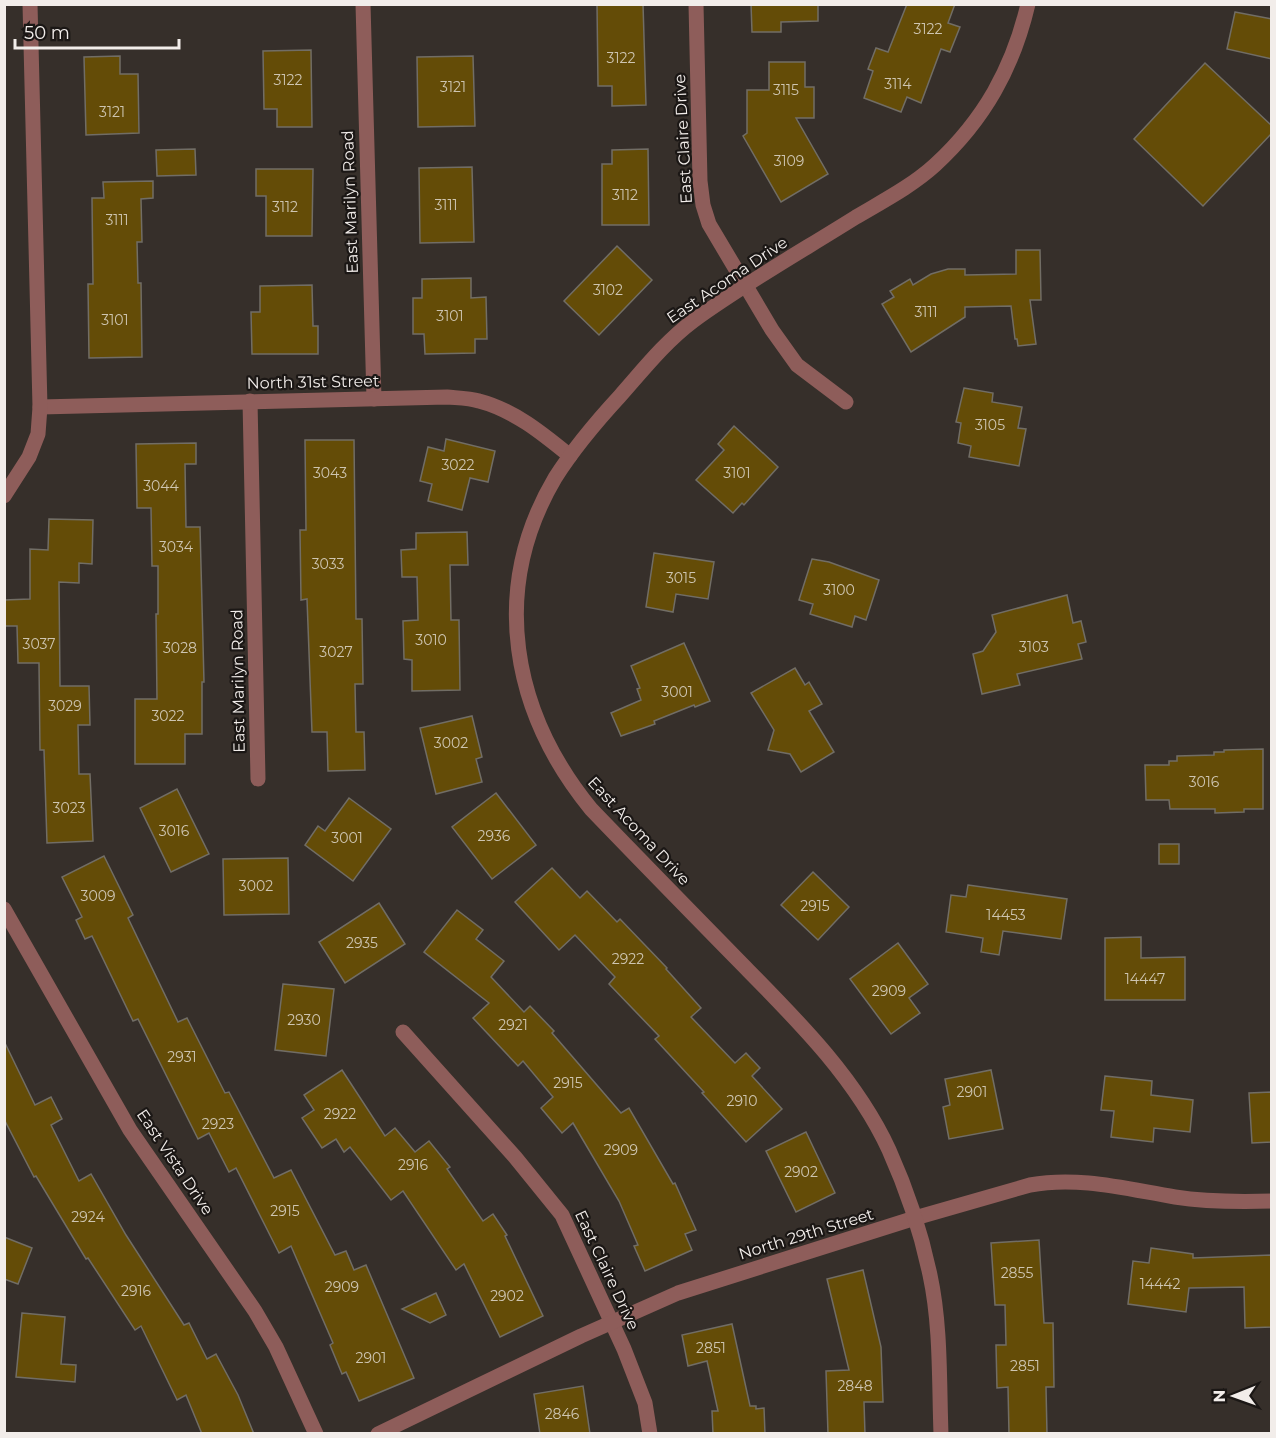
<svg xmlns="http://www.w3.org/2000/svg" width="1276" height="1438" font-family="Montserrat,sans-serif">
	<rect width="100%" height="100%" fill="#362f2a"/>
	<g fill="#644c07" stroke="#716d65" stroke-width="1.5">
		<polygon points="597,4 643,4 646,105 612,106 612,86 598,86"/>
		<polygon points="751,4 818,4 818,21 781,22 781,32 752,32"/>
		<polygon points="907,4 955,4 948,23 960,27 950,52 941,49 921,103 907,97 901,112 864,98 873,71 868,69 876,48 888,52"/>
		<polygon points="1235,12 1272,19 1272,59 1227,49"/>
		<polygon points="311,50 312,127 277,127 277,109 264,109 263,51"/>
		<polygon points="120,56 120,74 138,74 139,133 86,135 84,57"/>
		<polygon points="473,56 475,126 418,127 417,57"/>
		<polygon points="769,62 805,62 805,87 814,87 814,118 796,118 828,174 781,202 743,136 747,133 747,90 769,90"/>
		<polygon points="1205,63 1272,126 1272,133 1203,206 1134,139"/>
		<polygon points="195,149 196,175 157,176 156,150"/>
		<polygon points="648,149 649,225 602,225 602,164 612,164 612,150"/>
		<polygon points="472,167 474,242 420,243 419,168"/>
		<polygon points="256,169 313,169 312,236 266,236 266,196 256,196"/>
		<polygon points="153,181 153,198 141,199 142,242 137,242 138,283 141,283 142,357 89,358 88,284 93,284 92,198 104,198 103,182"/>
		<polygon points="617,246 652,280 599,335 564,301"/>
		<polygon points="1016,250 1040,250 1041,300 1030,300 1036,344 1018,346 1017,339 1015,339 1011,306 965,307 965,317 911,352 882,304 894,297 890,291 910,279 913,285 931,274 948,269 965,269 965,275 1016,274"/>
		<polygon points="471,278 471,298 486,297 487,339 475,339 475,353 425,354 424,334 413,334 413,298 422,298 422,279"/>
		<polygon points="312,285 313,326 318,326 318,354 252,354 251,312 260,312 260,286"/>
		<polygon points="964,388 993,393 992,402 1022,407 1018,428 1026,429 1019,466 969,457 971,446 958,443 961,423 956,422"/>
		<polygon points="734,426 778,467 744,505 742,503 733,513 696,480 724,450 718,444"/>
		<polygon points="446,439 495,451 488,482 470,478 462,510 428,501 432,484 420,481 428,447 444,451"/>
		<polygon points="305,440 354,440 356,619 362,619 363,684 355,684 356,732 364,732 365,770 328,771 327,732 312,732 307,599 301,600 300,530 306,530"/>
		<polygon points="196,443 196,464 185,464 186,527 200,527 204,682 202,682 202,734 185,734 185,764 135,764 135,699 157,699 156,614 158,614 158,566 152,566 151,508 137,508 136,444"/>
		<polygon points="49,519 93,520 92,564 79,563 79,583 59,582 60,686 89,686 90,725 78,725 79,774 90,774 93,841 47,843 44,750 40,750 39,663 18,663 17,626 4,626 4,600 30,599 30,549 48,550"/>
		<polygon points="467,532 468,565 450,565 451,620 459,620 460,690 412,691 412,660 404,659 403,621 418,620 417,577 402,577 401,550 416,549 416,533"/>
		<polygon points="654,553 714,562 708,599 676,594 673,612 646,607"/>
		<polygon points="812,559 829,562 879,580 866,620 855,616 852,627 810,614 813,604 799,600"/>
		<polygon points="1067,595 1073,623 1081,621 1086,642 1078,644 1082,659 1017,674 1020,685 982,694 973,654 983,651 996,632 992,615"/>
		<polygon points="684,643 710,701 695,707 694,705 654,721 655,724 621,736 611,713 641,700 637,689 640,688 631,666"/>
		<polygon points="795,668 805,685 809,682 822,704 809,711 834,752 801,772 790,754 768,750 774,730 751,693"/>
		<polygon points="472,716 482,757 476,759 482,782 436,794 420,728"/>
		<polygon points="1263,749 1263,809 1244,809 1244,812 1215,813 1215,809 1170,809 1169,800 1146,800 1145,765 1169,765 1169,761 1177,761 1177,756 1214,755 1214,752 1224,752 1224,750"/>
		<polygon points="177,789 209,854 171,872 140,808"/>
		<polygon points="496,793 536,845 492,879 452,827"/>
		<polygon points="349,798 391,829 353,881 305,845 318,826 325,831"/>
		<rect x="1159" y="844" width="20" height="20"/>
		<polygon points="104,856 133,915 128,918 178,1022 187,1018 225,1093 229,1092 274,1178 291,1170 335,1255 346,1251 354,1270 366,1265 414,1378 359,1401 346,1372 342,1374 330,1345 333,1343 291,1246 279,1253 236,1168 229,1172 209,1133 198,1139 138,1019 133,1021 92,936 85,939 76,920 82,917 62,877"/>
		<polygon points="288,858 289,914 224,915 223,859"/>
		<polygon points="552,868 580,898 587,891 617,922 620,919 667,968 666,969 701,1008 691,1017 735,1063 746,1053 760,1068 752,1076 782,1109 746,1142 702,1093 704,1092 655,1039 659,1036 609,984 615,977 575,935 559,950 515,902"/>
		<polygon points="813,872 849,907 818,940 781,905"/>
		<polygon points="968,885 1067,899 1061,939 1003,931 999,955 981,952 983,938 946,932 951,895 966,897"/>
		<polygon points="379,903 405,944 345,983 319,942"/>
		<polygon points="457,910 483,930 476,939 504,961 491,977 524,1012 530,1006 554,1031 552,1033 621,1113 629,1108 673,1184 675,1183 696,1230 685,1234 692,1250 645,1271 634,1246 638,1245 619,1201 573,1123 562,1133 541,1108 553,1097 523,1061 518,1066 473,1018 489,1003 424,952"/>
		<polygon points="1141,937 1141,958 1185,957 1185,1000 1105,1000 1105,938"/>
		<polygon points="898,943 928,984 909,998 920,1013 891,1034 850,979"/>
		<polygon points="283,984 334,989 326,1056 275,1050"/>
		<polygon points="4,1041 35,1105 51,1097 62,1119 51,1125 79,1181 91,1174 126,1235 184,1325 189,1323 207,1359 216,1354 238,1395 254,1434 202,1434 186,1395 177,1400 141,1326 135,1330 88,1258 86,1259 36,1176 34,1177 4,1119"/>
		<polygon points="342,1070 385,1136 395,1128 415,1152 429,1141 450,1167 447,1169 483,1221 493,1214 507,1235 505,1236 543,1316 500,1337 464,1264 456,1270 403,1191 391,1200 350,1147 344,1152 336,1139 322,1148 302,1118 314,1110 304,1095"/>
		<polygon points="991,1070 1003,1129 949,1139 943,1107 950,1105 945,1079"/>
		<polygon points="1105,1076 1152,1081 1151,1095 1193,1100 1190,1132 1154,1128 1153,1142 1111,1137 1114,1111 1101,1110"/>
		<polygon points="1272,1092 1272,1142 1252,1143 1249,1093"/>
		<polygon points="806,1132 835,1193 796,1212 766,1151"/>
		<polygon points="4,1237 32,1248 18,1284 4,1279"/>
		<polygon points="1039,1240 1044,1323 1053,1323 1054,1387 1046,1387 1047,1434 1009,1434 1008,1387 997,1388 996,1345 1006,1345 1005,1305 995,1305 991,1243"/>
		<polygon points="1151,1248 1193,1254 1193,1258 1272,1255 1272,1327 1245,1328 1244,1287 1189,1288 1186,1312 1128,1304 1133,1261 1149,1263"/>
		<polygon points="863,1270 881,1347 883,1402 864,1402 865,1434 828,1434 826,1371 849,1370 827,1279"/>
		<polygon points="436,1293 446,1315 430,1323 402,1309"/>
		<polygon points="22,1313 65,1317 61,1364 76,1365 75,1382 16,1377"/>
		<polygon points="732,1324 750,1406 756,1406 756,1409 764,1408 765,1434 713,1434 712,1411 718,1411 707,1361 688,1366 682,1335"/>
		<polygon points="583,1386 590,1434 540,1434 534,1394"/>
	</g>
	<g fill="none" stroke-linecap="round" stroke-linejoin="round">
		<g stroke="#8e5d5a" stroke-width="15">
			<polyline points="363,4 374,399"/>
			<polyline points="696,4 700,181 703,205 709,224 772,330 797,365 846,402"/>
			<polyline points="250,401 258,779"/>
			<path d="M40,407l407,-10c11,1 22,1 32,4 35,9 64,33 91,55"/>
			<polyline points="4,496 29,457 38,434 40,407 30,4"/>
			<polyline points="4,909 130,1130 255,1311 276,1347 316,1434"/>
			<polyline points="403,1032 515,1157 562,1215 624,1349 645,1403 650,1434"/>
			<path d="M378,1434l203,-98 97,-43 237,-75 115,-33c49,-9 96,4 145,12 32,5 64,5 97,4"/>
			<path d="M941,1434c-2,-53 0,-108 -11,-159 -9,-43 -23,-85 -41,-125 -34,-74 -96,-134 -152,-191 -49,-50 -98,-100 -146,-150 -79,-97 -102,-219 -36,-331 19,-30 41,-56 65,-82 23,-26 45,-54 73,-75 52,-38 109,-70 163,-104 27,-16 56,-31 79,-52 49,-45 78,-97 93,-161"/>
		</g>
	</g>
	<g text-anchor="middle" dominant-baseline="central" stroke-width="4.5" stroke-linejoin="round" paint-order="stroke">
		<g font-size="14" fill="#cec5b1">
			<text x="928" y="29">3122</text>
			<text x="621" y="58">3122</text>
			<text x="288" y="80">3122</text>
			<text x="898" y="84">3114</text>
			<text x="453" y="87">3121</text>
			<text x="786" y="90">3115</text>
			<text x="112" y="112">3121</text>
			<text x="789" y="161">3109</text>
			<text x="625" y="195">3112</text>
			<text x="446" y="205">3111</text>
			<text x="285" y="207">3112</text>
			<text x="117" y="220">3111</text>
			<text x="608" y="290">3102</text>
			<text x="926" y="312">3111</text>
			<text x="450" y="316">3101</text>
			<text x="115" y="320">3101</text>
			<text x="990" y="425">3105</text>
			<text x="458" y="465">3022</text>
			<text x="330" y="473">3043</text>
			<text x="737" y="473">3101</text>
			<text x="161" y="486">3044</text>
			<text x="176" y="547">3034</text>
			<text x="328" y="564">3033</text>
			<text x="681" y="578">3015</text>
			<text x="839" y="590">3100</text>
			<text x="431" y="640">3010</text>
			<text x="39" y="644">3037</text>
			<text x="1034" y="647">3103</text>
			<text x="180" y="648">3028</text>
			<text x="336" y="652">3027</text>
			<text x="677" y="692">3001</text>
			<text x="65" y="706">3029</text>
			<text x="168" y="716">3022</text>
			<text x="451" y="743">3002</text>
			<text x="1204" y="782">3016</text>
			<text x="69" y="808">3023</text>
			<text x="174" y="831">3016</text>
			<text x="494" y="836">2936</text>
			<text x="347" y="838">3001</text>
			<text x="256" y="886">3002</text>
			<text x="98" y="896">3009</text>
			<text x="815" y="906">2915</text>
			<text x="1006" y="915">14453</text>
			<text x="362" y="943">2935</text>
			<text x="628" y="959">2922</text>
			<text x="1145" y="979">14447</text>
			<text x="889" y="991">2909</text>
			<text x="304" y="1020">2930</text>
			<text x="513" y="1025">2921</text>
			<text x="182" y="1057">2931</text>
			<text x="568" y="1083">2915</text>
			<text x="972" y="1092">2901</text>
			<text x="742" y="1101">2910</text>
			<text x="340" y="1114">2922</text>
			<text x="218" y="1124">2923</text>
			<text x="621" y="1150">2909</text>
			<text x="413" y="1165">2916</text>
			<text x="801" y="1172">2902</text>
			<text x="285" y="1211">2915</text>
			<text x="88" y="1217">2924</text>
			<text x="1017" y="1273">2855</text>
			<text x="1160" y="1284">14442</text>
			<text x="342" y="1287">2909</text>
			<text x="136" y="1291">2916</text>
			<text x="507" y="1296">2902</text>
			<text x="711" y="1348">2851</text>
			<text x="371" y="1358">2901</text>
			<text x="1025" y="1366">2851</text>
			<text x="855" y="1386">2848</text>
			<text x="562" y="1414">2846</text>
		</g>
		<g font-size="16" fill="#f2edea" stroke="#1b1715">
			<text transform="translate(683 139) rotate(-93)">East Claire Drive</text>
			<text transform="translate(350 202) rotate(-92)">East Marilyn Road</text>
			<text transform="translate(727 280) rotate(-34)">East Acoma Drive</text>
			<text transform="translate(313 382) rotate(-1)">North 31st Street</text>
			<text transform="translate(238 681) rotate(-91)">East Marilyn Road</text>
			<text transform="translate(639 831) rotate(47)">East Acoma Drive</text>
			<text transform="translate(175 1162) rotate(56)">East Vista Drive</text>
			<text transform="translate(806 1234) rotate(-17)">North 29th Street</text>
			<text transform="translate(607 1270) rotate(65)">East Claire Drive</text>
		</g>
	</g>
	<rect width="1276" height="1438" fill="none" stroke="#f2edea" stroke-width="12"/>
	<g transform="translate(1234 1396) rotate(269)" stroke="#1b1715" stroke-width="4.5" paint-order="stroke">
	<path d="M0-4.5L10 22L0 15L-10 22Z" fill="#f2edea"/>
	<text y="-9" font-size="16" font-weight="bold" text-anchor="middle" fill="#f2edea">N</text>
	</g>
	<path d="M15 39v9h164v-9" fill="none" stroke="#f2edea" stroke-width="3"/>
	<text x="24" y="39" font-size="18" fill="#f2edea" stroke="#1b1715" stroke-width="4.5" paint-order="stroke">50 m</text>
</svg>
